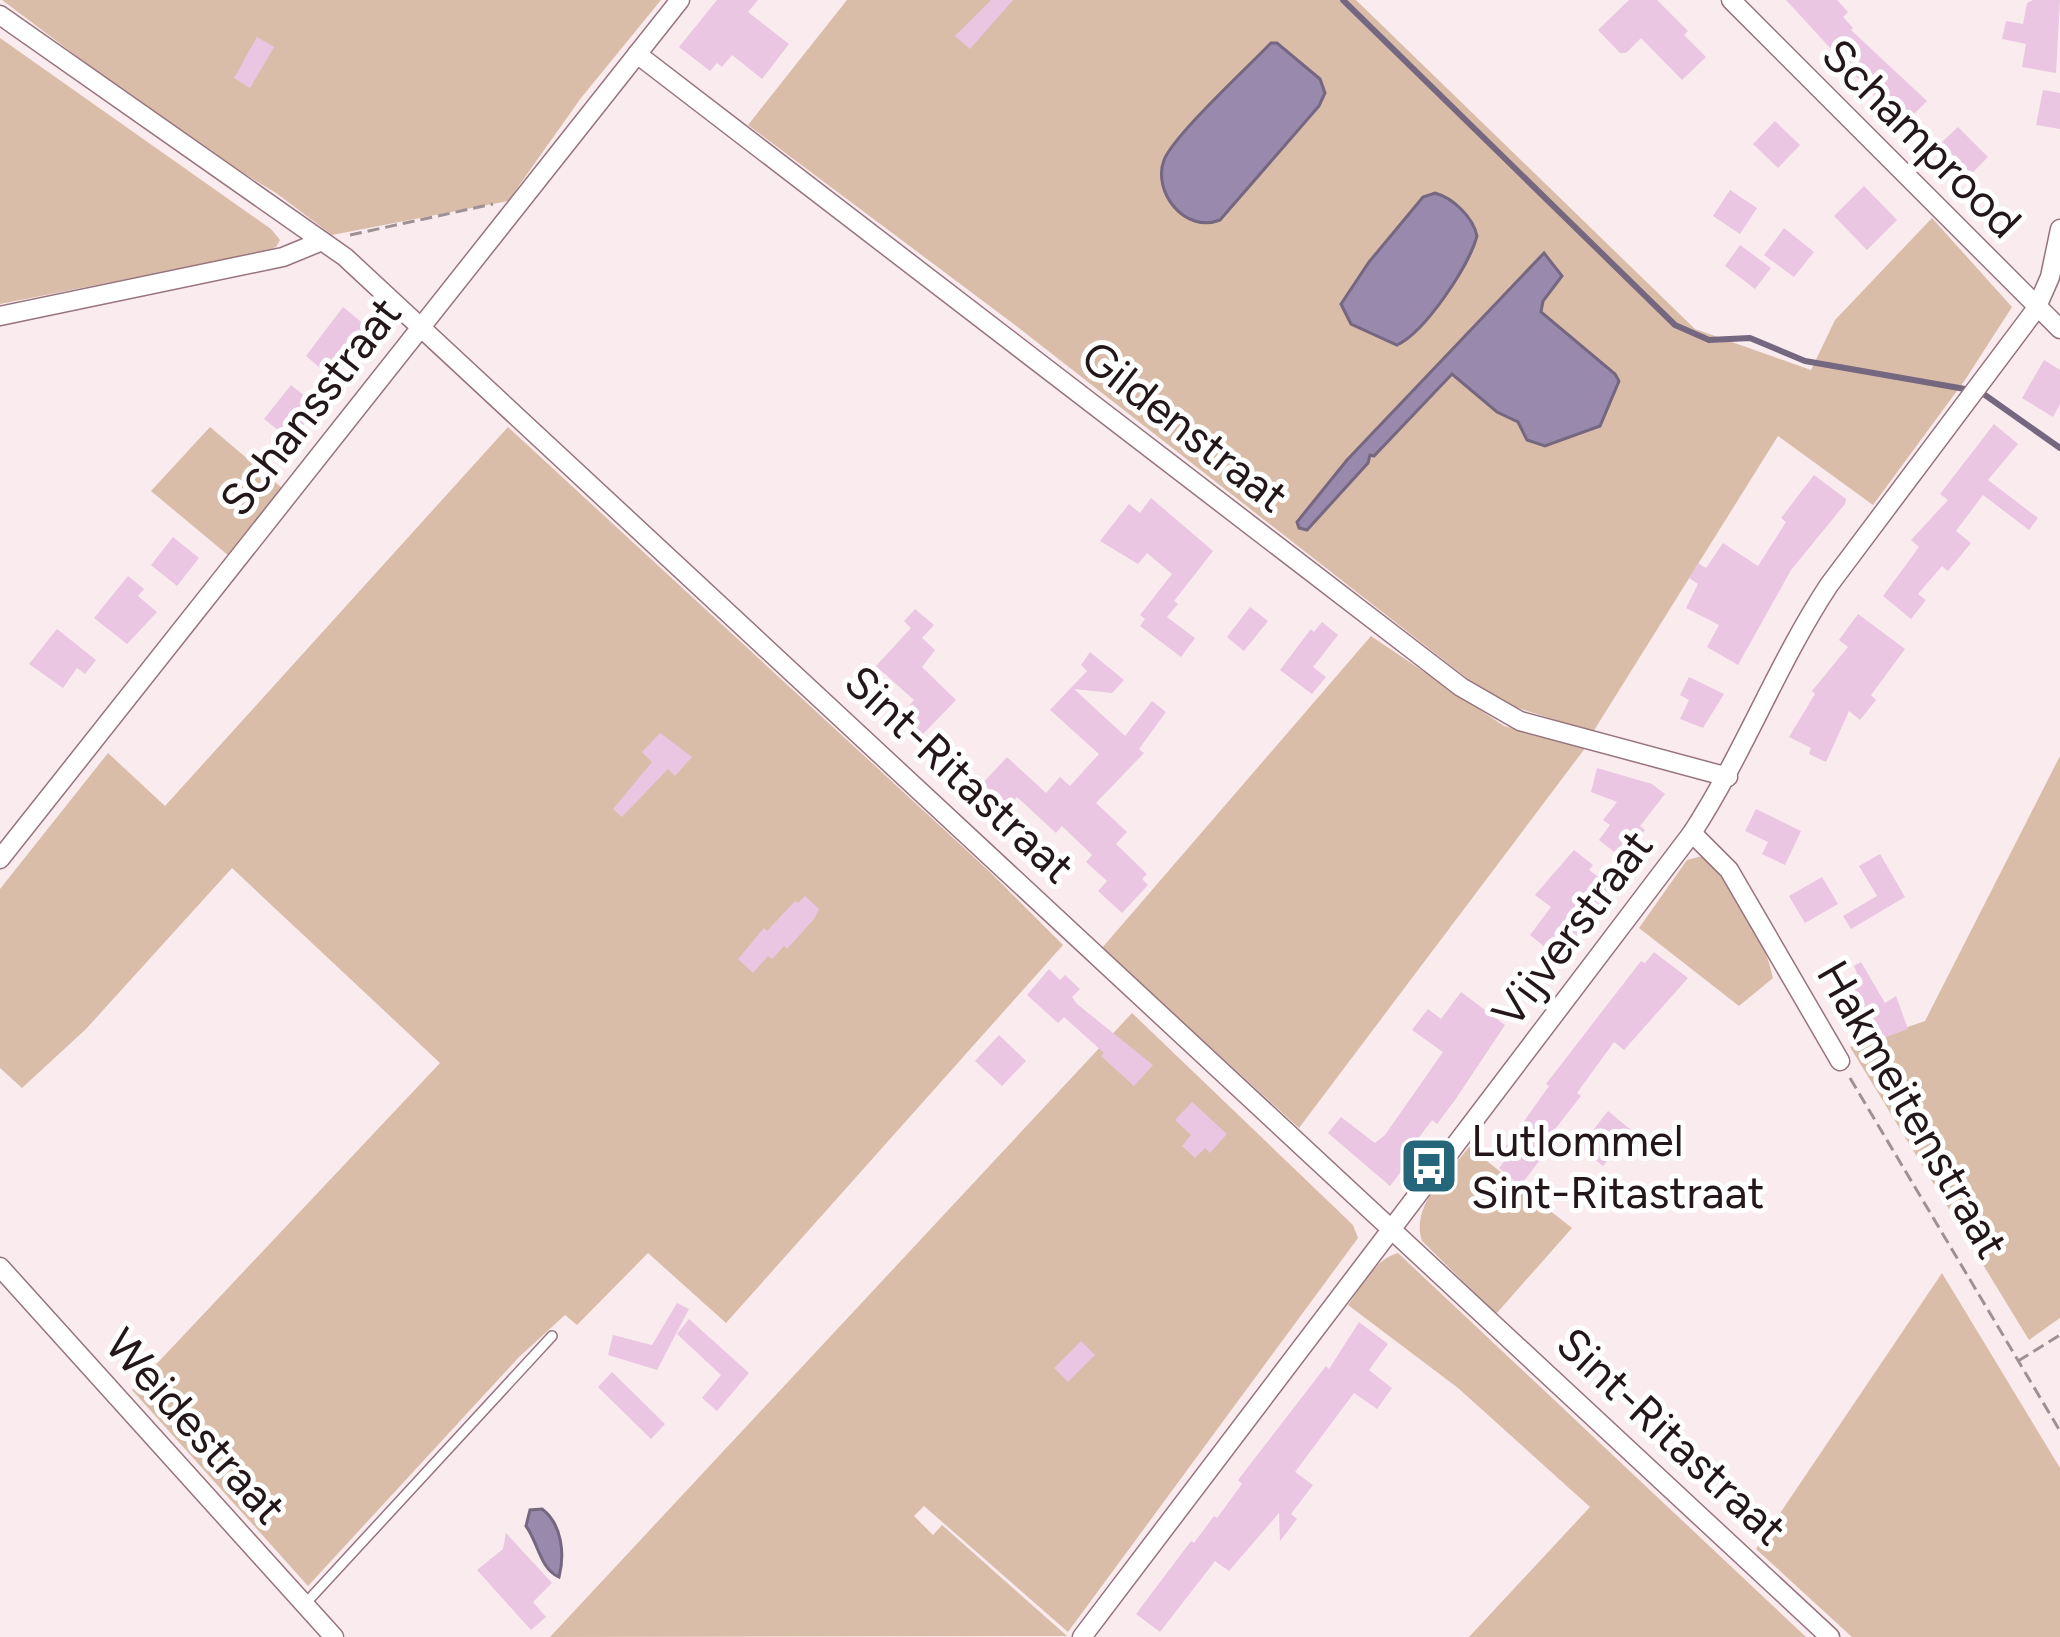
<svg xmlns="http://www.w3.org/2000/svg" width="2060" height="1637" font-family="Figtree,sans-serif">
	<rect width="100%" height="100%" fill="#faebef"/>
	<g fill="#dabda9">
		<polygon points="2,0 661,0 581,98 508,201 332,235 276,193 187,139"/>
		<polygon points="847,0 1356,0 1695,329 1811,370 1835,320 1932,218 2012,307 1965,380 1873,505 1778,436 1593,732 1496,701 1015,325 748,125"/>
		<polygon points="0,38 271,229 280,240 276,247 260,253 0,304"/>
		<polygon points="210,427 282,488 229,556 151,491"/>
		<polygon points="508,427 990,872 1063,945 726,1323 648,1253 577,1325 565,1315 519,1357 308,1586 132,1390 440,1063 232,868 86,1029 22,1088 0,1068 0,889 108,753 165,806"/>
		<polygon points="1371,636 1504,726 1586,747 1299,1128 1102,948"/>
		<polygon points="2060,756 2060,1318 2029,1340 1850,1047 1925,1021"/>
		<path d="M1706,855c31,33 57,79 67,123l-34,28 -100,-78 48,-68z"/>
		<polygon points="1132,1013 1353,1225 1358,1238 1068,1632 924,1506 914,1516 933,1535 942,1525 1067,1636 550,1637"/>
		<path d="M1469,1147l103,81 -76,86 -74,-73c-12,-36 26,-67 47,-94z"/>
		<path d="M1398,1253l408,384h-337l121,-130 -132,-119 -110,-83c13,-18 27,-46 50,-52z"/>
		<polygon points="1942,1273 2060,1468 2060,1637 1852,1637 1756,1549"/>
	</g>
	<g fill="#9989ad" stroke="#766781" stroke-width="3">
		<path d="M1271,43h6l43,36 5,14 -6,13 -99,114c-35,14 -68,-28 -56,-60 10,-25 84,-93 107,-117z"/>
		<path d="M1435,193c18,5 38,24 42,43 -8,30 -52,96 -80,109l-46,-21 -10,-20 28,-42 54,-65z"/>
		<polygon points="1544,253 1562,276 1543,301 1541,312 1615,374 1619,381 1600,426 1545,446 1527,440 1518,422 1497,412 1452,374 1374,456 1370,455 1368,463 1307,530 1299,528 1297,522 1347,460"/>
		<path d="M542,1509c20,15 23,45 17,68 -19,-8 -21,-35 -33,-51l4,-16z"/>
	</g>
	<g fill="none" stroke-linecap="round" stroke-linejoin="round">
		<g stroke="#766781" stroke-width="6">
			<polyline points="1343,0 1675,325 1709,340 1750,338 1805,361 1965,389"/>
			<polyline points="1985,395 2060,448"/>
		</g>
	</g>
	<g fill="#eac6e3">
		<polygon points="717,0 758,0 748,12 789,44 762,79 732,55 722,67 717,63 710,71 679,47"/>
		<polygon points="991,0 1013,0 970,49 955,36"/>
		<polygon points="1629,0 1657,0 1688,31 1684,35 1706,57 1682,80 1641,38 1626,53 1620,53 1598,30"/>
		<polygon points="1786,0 1837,0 1848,12 1843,17 1853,28 1851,30 1927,101 1902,126"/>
		<polygon points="2033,0 2060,0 2056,73 2022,67 2026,44 2002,39 2006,21 2023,24 2027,3"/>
		<polygon points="257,37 274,47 250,88 234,78"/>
		<polygon points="2043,90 2060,93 2060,129 2036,125"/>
		<polygon points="1775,121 1800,145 1778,168 1753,144"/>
		<polygon points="1958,127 1988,157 1971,174 1941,143"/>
		<polygon points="1864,186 1897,220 1867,250 1834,216"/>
		<polygon points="1730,190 1757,208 1740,234 1713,216"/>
		<polygon points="1784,228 1814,252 1794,277 1764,255"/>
		<polygon points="1740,245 1771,268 1755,289 1725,266"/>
		<polygon points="343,307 371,330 332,378 306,356"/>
		<polygon points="2044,360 2060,370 2060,404 2053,417 2022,398"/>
		<polygon points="291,385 317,406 292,441 264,419"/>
		<polygon points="1994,424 2018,444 1988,480 2038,518 2029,530 1983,495 1956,531 1971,543 1948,571 1942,566 1918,594 1926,600 1911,619 1883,596 1919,547 1911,540 1948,500 1940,494"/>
		<polygon points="1814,475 1846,499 1845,504 1791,570 1738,665 1707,647 1719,625 1686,608 1698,584 1689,578 1698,563 1706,568 1723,543 1758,566 1786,522 1781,518"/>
		<polygon points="1151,498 1213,551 1174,601 1178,604 1167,617 1195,638 1181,657 1140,626 1145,619 1140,615 1172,574 1147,553 1138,564 1100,541 1129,504 1140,513"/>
		<polygon points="173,537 199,558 177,586 151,565"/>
		<polygon points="128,576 144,589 138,596 157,612 127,644 94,618"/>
		<polygon points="1250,607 1268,621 1244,651 1227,637"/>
		<polygon points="915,609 934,625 922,638 935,650 922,667 956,700 922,735 901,715 914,700 876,666 911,628 904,621"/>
		<polygon points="1858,614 1905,649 1871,695 1876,700 1860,720 1849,711 1826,762 1809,754 1811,748 1789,737 1815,694 1812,691 1848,647 1839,640"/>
		<polygon points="1322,622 1338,635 1313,667 1326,677 1312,694 1280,670 1311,629 1314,632"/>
		<polygon points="57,629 96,660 85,674 77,668 63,688 29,664"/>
		<polygon points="1090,652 1124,680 1112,693 1074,689 1125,736 1152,701 1166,712 1139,749 1144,753 1096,803 1127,832 1116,844 1147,874 1142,879 1148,885 1122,913 1098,891 1107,881 1086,862 1092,855 1062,826 1056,833 1017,797 1010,805 982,784 1007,757 1046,793 1060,777 1070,786 1099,754 1050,710 1087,671 1081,665"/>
		<polygon points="1689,677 1724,694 1703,728 1680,719 1689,700 1680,695"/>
		<polygon points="660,733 692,757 675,776 668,769 622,817 613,809 652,762 642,752"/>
		<polygon points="1597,768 1652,784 1665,794 1640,826 1645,830 1623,859 1599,840 1610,825 1603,820 1617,802 1591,792"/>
		<polygon points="1756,809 1801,831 1785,865 1762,854 1768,842 1745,831"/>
		<polygon points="1574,850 1593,865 1589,870 1615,889 1563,953 1549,943 1545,947 1530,935 1551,907 1535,895"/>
		<polygon points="1880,854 1905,897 1851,929 1843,916 1877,896 1859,866"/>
		<polygon points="1822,877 1838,904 1805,923 1789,896"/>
		<polygon points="805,896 819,909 814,919 787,949 784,946 772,959 768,956 753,973 738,959 764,928 767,931 795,901 798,903"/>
		<polygon points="1654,952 1688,978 1624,1050 1614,1042 1577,1093 1581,1096 1548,1138 1554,1142 1520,1186 1499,1168 1511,1153 1505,1148 1549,1086 1546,1084 1641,961 1645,963"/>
		<polygon points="1861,962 1885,1003 1896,996 1908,1029 1881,1039 1869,1008 1860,1013 1842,982 1857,973 1854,966"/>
		<polygon points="1049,969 1060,980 1065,975 1080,989 1072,997 1077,1004 1153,1065 1134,1086 1101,1056 1104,1053 1064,1017 1058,1023 1027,995"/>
		<polygon points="1461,992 1505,1025 1455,1100 1437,1124 1432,1120 1408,1152 1413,1156 1390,1186 1328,1133 1341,1117 1375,1143 1385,1135 1443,1052 1412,1030 1428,1009 1441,1019"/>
		<polygon points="999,1035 1026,1061 1002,1086 975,1061"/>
		<polygon points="1192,1102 1227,1134 1210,1153 1205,1148 1195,1158 1182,1146 1191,1135 1175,1120"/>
		<polygon points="1608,1111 1631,1130 1603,1166 1580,1147"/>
		<polygon points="677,1303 689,1309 657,1370 608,1355 613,1335 652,1345"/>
		<polygon points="689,1319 749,1373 717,1411 702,1398 721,1375 677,1334"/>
		<polygon points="1359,1322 1388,1344 1369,1370 1392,1388 1377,1409 1354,1393 1295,1472 1313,1485 1291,1514 1297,1519 1280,1541 1279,1513 1229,1571 1215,1561 1160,1632 1136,1614 1191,1541 1194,1543 1214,1516 1217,1518 1242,1484 1238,1480 1326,1366 1329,1369"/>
		<polygon points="1081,1341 1095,1355 1068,1382 1054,1368"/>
		<polygon points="612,1372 665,1424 651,1439 598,1387"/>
		<polygon points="506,1533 552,1583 533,1602 546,1617 531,1630 477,1570 503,1549"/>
	</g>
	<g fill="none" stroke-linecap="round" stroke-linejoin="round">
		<defs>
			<polyline id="service" points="305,1604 552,1336"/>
			<g id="minor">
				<polyline points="1731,0 2060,329"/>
				<polyline points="0,15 345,257 1830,1637"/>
				<polyline points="637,54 1461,687 1520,721 1728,777"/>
				<polyline points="0,316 283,257 322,241"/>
				<polyline points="1692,833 1729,870 1840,1061"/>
				<polyline points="0,859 680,0"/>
				<polyline points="0,1267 334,1637"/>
				<path d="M1082,1637l610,-804c52,-80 85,-169 137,-248l207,-276 14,-32 10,-48"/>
			</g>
		</defs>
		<use href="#service" stroke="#97747e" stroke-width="12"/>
		<use href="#minor" stroke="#97747e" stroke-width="21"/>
		<g stroke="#9f9094" stroke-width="3" stroke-dasharray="12 6" stroke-linecap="butt">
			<polyline points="350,235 493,204"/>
			<polyline points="1850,1078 2060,1431"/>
			<polyline points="2018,1361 2060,1335"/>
		</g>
		<use href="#service" stroke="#fff" stroke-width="9"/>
		<use href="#minor" stroke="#fff" stroke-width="18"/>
	</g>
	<defs>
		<symbol id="bus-square" viewBox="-11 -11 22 22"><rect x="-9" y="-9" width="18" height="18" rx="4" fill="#26667b" stroke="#fff"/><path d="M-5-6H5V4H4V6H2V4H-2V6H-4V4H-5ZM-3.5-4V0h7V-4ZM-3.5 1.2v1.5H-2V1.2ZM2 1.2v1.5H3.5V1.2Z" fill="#fff"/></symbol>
	</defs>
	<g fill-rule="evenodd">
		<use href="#bus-square" x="1396" y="1133" width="66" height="66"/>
	</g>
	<g text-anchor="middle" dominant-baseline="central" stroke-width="10" stroke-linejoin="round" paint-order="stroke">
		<g font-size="45" fill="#24171a" stroke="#fff">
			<text transform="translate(1922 138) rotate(45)">Schamprood</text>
			<text transform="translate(310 406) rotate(-52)">Schansstraat</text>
			<text transform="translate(1185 426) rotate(38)">Gildenstraat</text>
			<text transform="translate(960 774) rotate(43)">Sint-Ritastraat</text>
			<text transform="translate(1572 928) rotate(-53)">Vijverstraat</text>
			<text transform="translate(1913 1109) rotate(60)">Hakmeitenstraat</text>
			<text transform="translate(196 1426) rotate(48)">Weidestraat</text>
			<text transform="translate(1672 1436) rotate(43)">Sint-Ritastraat</text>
		</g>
		<g font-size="45" fill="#24171a" stroke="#fff" text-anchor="start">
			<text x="1471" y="1140">Lutlommel<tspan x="1471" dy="52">Sint-Ritastraat</tspan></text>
		</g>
	</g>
</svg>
